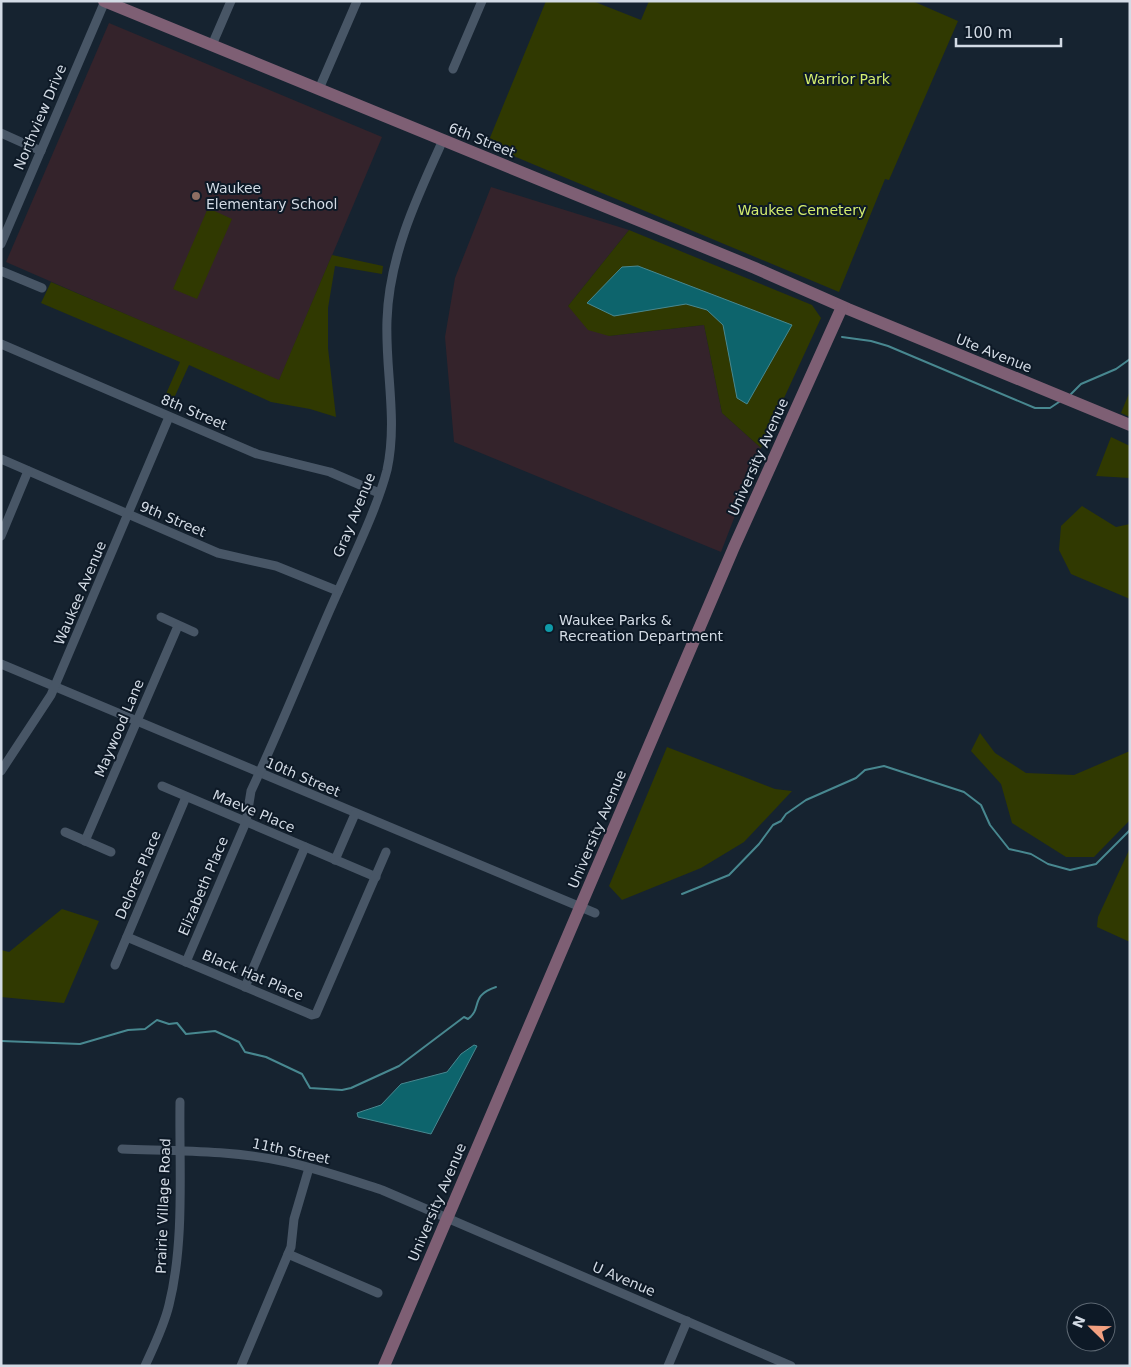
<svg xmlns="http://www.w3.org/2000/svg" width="1131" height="1367" font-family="'DejaVu Sans',sans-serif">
	<rect width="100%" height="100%" fill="#162330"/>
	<g fill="#34232b">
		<polygon points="109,23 382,137 279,381 6,262"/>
		<polygon points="491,187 629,230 568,306 609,336 704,325 722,413 761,448 721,552 454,442 445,337 455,278"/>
	</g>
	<g fill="#303901">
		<polygon points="546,1 593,1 641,20 649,1 912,1 958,21 889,180 885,179 839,292 487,145"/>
		<polygon points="208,208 232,219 197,299 173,289"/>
		<polygon points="629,230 812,305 821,318 761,448 722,413 704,325 609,336 588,330 568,306"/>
		<polygon points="332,255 383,266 382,274 335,266 328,308 328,348 336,417 310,409 271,402 189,365 170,407 162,403 180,362 41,303 51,282 279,380"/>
		<polygon points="1130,391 1130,417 1121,413"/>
		<polygon points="1111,437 1130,446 1130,478 1096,476"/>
		<polygon points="1082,506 1116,527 1130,524 1130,599 1071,574 1059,550 1061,526"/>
		<polygon points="980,733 995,753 1026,773 1074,775 1130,751 1130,820 1094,857 1066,857 1012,823 1001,784 971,751"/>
		<polygon points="667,747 775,789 792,791 744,842 701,868 622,900 609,886"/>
		<polygon points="1130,848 1130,942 1097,927 1098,917"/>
		<polygon points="62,909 99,921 64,1003 1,997 1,950 9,952"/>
	</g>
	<g fill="#0d646c" stroke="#488890">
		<polygon points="638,266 792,325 747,404 737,398 723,325 707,310 686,304 614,316 587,303 622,267"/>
		<polygon points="474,1045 477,1046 431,1134 358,1117 357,1113 381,1105 401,1084 447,1072 461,1054"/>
	</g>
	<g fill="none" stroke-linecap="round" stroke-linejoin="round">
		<g stroke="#488890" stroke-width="2">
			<polyline points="842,337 871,341 888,346 1035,408 1050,408 1059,402"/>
			<polyline points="1071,394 1081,384 1116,369 1130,359"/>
			<polyline points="682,894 729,875 759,844 773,825 781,821 786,814 806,800 856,778 865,770 884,766 964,792 981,805 990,825 1009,849 1031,854 1048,864 1070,870 1096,864 1130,830"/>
			<path d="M1,1041l79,3 48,-14 17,-1 12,-9 12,4 8,-1 9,11 29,-3 24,11 6,10 21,5 36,17 8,14 32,2 9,-2 48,-22 65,-49 4,2c15,-11 1,-23 28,-32"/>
		</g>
		<g stroke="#485666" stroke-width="9">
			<polyline points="212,45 231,1"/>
			<polyline points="453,69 482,1"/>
			<polyline points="319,89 357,1"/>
			<polyline points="1,133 41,151"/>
			<polyline points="1,244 105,1"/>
			<polyline points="1,271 42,288"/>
			<polyline points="1,344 257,454 330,472 379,493"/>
			<polyline points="1,459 218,553 276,566 338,591"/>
			<polyline points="1,536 28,471"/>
			<polyline points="161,617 194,632"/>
			<polyline points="1,664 595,913"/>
			<polyline points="1,771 51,695 169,417"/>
			<polyline points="162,786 376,877"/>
			<polyline points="65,832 111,852"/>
			<polyline points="85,841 178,626"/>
			<polyline points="335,860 355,814"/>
			<polyline points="127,937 312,1015 316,1014 386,852"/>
			<path d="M186,962l60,-140 5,-31c30,-64 56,-130 85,-195 16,-37 41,-87 51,-126 11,-50 -2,-100 0,-150 2,-64 30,-123 56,-180"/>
			<polyline points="115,965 186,797"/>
			<polyline points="245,987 305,847"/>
			<path d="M122,1149c55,2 111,1 165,13 32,7 64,18 95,28l409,176"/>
			<polyline points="288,1254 378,1293"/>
			<path d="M145,1366c9,-20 19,-40 24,-61 16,-64 10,-138 11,-203"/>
			<polyline points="241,1366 291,1247 294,1219 309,1168"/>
			<polyline points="668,1366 687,1321"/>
		</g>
		<g stroke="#7e5f74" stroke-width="12">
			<polyline points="104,1 755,268 848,309 1130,425"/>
			<polyline points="384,1366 734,547 842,307"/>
		</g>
	</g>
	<circle fill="#8d6e63" stroke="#0d1926" stroke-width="2" cx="196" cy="196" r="5"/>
	<circle fill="#0f9aa8" stroke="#0d1926" stroke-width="2" cx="549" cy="628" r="5"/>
	<g text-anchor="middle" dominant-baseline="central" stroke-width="4" stroke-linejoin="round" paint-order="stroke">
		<g font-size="14" fill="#d4ed6e" stroke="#0d1926">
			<text x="847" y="79">Warrior Park</text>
			<text x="802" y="210">Waukee Cemetery</text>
		</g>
		<g font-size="14" fill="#d3dbe5" stroke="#0d1926">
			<text transform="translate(40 117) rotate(-67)">Northview Drive</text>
			<text transform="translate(482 140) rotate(22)">6th Street</text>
			<text transform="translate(994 353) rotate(22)">Ute Avenue</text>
			<text transform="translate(194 412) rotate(23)">8th Street</text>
			<text transform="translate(758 457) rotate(-66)">University Avenue</text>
			<text transform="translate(354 515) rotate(-68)">Gray Avenue</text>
			<text transform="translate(173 519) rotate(23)">9th Street</text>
			<text transform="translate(80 593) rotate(-67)">Waukee Avenue</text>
			<text transform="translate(119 728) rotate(-67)">Maywood Lane</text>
			<text transform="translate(303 777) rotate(23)">10th Street</text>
			<text transform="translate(254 811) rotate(23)">Maeve Place</text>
			<text transform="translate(597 829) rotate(-67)">University Avenue</text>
			<text transform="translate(138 875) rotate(-67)">Delores Place</text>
			<text transform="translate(203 886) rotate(-67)">Elizabeth Place</text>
			<text transform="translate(253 975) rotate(23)">Black Hat Place</text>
			<text transform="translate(291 1151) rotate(12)">11th Street</text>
			<text transform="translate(437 1202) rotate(-67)">University Avenue</text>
			<text transform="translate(163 1206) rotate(-88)">Prairie Village Road</text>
			<text transform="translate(624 1279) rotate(23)">U Avenue</text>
		</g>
		<g font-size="14" fill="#d3dbe5" stroke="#0d1926" text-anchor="start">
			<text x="206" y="188">Waukee<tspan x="206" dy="16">Elementary School</tspan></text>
			<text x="559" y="620">Waukee Parks &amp;<tspan x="559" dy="16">Recreation Department</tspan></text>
		</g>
	</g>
	<rect width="1131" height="1367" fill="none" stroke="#d3dbe5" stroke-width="5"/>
	<g transform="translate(1091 1327) rotate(293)"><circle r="24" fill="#0d1926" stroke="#5c6772"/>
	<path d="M0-4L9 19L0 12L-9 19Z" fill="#f2a080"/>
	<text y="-8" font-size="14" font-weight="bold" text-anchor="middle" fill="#d3dbe5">N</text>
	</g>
	<path d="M956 38v8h105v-8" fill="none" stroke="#d3dbe5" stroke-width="2.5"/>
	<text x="964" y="38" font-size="15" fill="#d3dbe5" stroke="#0d1926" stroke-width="4" paint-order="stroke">100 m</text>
</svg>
